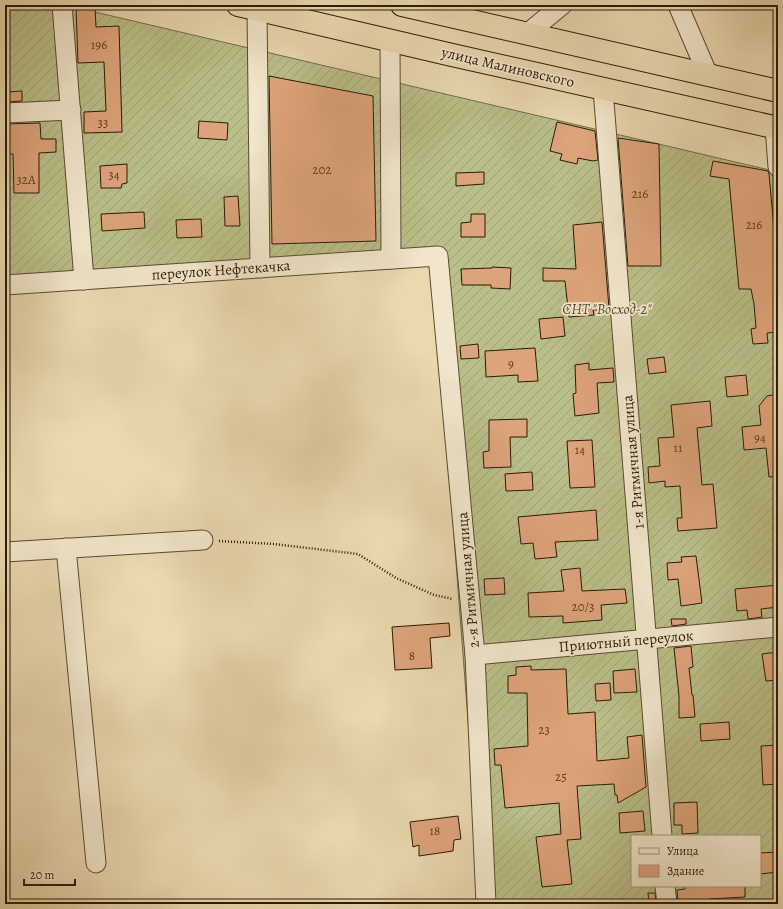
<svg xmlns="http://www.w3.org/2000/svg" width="783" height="909" font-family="Alegreya,serif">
	<defs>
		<pattern id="garden-furrows" width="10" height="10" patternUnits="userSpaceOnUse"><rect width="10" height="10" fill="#babe88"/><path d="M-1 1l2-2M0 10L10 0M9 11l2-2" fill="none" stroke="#a0a374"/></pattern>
	</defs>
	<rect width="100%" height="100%" fill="#ead8af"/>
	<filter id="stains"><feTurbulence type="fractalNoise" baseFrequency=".005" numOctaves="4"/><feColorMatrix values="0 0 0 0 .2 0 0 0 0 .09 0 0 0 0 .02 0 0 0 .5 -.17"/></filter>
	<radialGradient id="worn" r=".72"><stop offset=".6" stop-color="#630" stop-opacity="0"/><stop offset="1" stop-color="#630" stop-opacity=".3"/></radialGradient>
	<path fill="url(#garden-furrows)" stroke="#726c46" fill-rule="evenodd" d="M5,5h60l713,167v732h-296l-49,-643 -428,29zM632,836h128v50h-128z"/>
	<g fill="#dda37a" stroke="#2b1b05">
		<polygon points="95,6 96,27 119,26 122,132 84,133 84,112 106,111 104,62 78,63 76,7"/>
		<polygon points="269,76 373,96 376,241 272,244"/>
		<polygon points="22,91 22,101 7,102 6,92"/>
		<polygon points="199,121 228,123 227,140 198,138"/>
		<polygon points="557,122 595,131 598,160 593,161 578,158 577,164 560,160 562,154 550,151"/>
		<polygon points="40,123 41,139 56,139 56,152 39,153 39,193 14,193 13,154 8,154 7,124"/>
		<polygon points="618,138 659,144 661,266 628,266"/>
		<polygon points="713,161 768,171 769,174 778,273 778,332 767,333 768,343 753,344 751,329 756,328 754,304 751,289 739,289 729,179 710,176"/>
		<polygon points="127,164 127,183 122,184 121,188 101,188 100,166"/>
		<polygon points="484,172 484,184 456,186 456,173"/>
		<polygon points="238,196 240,226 225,226 224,197"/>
		<polygon points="144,212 145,228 102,231 101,214"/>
		<polygon points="471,214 485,214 485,237 461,237 461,223 471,222"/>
		<polygon points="201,219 202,237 177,238 176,220"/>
		<polygon points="602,222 609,308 593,310 594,315 569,317 565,281 543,281 543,268 576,269 573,225"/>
		<polygon points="492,267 511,268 510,289 491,288 491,285 462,285 461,269 492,268"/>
		<polygon points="563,317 565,336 541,339 539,319"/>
		<polygon points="478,344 479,358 461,359 460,346"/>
		<polygon points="535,348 538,381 518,382 518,375 486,377 485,351"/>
		<polygon points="664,357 666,372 649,374 647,359"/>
		<polygon points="589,363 589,370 613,368 614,382 597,383 599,413 575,416 573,394 576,393 575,365"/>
		<polygon points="746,375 748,395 727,397 725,377"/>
		<polygon points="778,394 778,476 769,477 766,448 744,450 742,427 761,425 759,406 767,396"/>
		<polygon points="710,401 712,426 697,428 702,485 713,484 717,528 678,531 677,518 682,518 680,486 665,487 665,481 649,483 648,467 660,466 658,438 674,437 671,405"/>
		<polygon points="527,419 527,437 510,437 511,467 484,468 483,452 489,451 489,420"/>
		<polygon points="592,440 595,487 570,488 567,441"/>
		<polygon points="532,472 533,490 506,491 505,474"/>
		<polygon points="596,510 598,540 555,542 557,557 535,559 533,543 521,544 518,517"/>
		<polygon points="696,556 702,603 681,606 678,579 668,580 667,563 682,562 681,557"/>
		<polygon points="580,568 582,591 625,589 627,603 601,605 602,620 563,623 563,616 529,617 528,593 564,591 561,570"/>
		<polygon points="504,578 505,594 485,595 484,579"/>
		<polygon points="778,585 778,607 761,609 762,617 748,619 747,610 737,611 735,589"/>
		<polygon points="671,619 686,619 686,624 672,626"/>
		<polygon points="449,623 450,636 430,638 432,668 395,670 392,627"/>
		<polygon points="691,646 693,667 689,668 692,695 693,695 695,717 679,718 679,696 674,648"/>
		<polygon points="778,652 778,680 766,681 762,654"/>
		<polygon points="531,666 531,670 566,669 568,714 595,712 597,761 629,758 627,737 642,735 646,787 618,803 617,795 615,795 614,784 577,786 581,839 567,840 572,884 542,887 536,837 561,834 559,803 505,808 501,765 495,765 494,749 528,746 527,693 508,693 508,676 516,675 516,667"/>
		<polygon points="635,669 637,692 614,693 613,671"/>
		<polygon points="610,683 611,700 596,701 595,684"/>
		<polygon points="729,722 730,739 701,741 700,724"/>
		<polygon points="778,745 778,766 776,766 777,784 763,785 761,746"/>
		<polygon points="697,802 698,833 682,834 682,825 674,825 674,803"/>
		<polygon points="643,811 645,831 620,833 619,813"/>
		<polygon points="458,816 461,839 454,840 453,851 419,856 419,845 413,847 410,822"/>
		<polygon points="778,852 778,872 760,874 760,853"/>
		<polygon points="685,886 745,886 745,897 709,899 709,901 678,903 677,890 685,889"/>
		<polygon points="648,893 655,893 656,904 649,904"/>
	</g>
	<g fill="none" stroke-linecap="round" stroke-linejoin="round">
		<defs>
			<g id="minor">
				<polyline points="62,5 84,280"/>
				<polyline points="678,5 708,75"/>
				<polyline points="257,9 260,268"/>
				<polyline points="528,33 562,5"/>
				<polyline points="390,40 391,259"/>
				<polyline points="603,89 662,836"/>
				<polyline points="5,113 71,110"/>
				<polyline points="775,127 778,167"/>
				<polyline points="5,285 438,256 475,655 486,904"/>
				<polyline points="66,548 96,863"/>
				<polyline points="5,552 203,540"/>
				<polyline points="475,655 778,627"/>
				<polyline points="665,886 667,904"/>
			</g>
			<g id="highway">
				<polyline points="238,5 452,55 778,128"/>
				<polyline points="402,5 778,91"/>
			</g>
		</defs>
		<use href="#minor" stroke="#5b4a30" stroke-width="21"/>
		<use href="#highway" stroke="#2b1b05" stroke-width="24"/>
		<polyline stroke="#2b1b05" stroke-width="2.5" stroke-dasharray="1 2" stroke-linecap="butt" points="219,541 274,544 358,554 396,578 434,595 453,599"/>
		<use href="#minor" stroke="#f1e6cb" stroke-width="19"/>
		<use href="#highway" stroke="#ead8af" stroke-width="22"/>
	</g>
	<g text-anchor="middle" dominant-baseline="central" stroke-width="3.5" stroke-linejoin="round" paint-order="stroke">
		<g font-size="13" fill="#583d22">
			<text x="99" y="44">196</text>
			<text x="103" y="122">33</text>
			<text x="322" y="169">202</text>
			<text x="114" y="174">34</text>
			<text x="26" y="179">32А</text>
			<text x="640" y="193">216</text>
			<text x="754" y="224">216</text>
			<text x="511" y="363">9</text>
			<text x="760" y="437">94</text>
			<text x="678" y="447">11</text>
			<text x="580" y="449">14</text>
			<text x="583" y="606">20/3</text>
			<text x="412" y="655">8</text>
			<text x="544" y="729">23</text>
			<text x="561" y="776">25</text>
			<text x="435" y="830">18</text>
		</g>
		<g font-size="15" fill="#2b1b05" stroke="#f1e6cb">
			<text transform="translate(508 67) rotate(13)">улица Малиновского</text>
			<text transform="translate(221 270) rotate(-4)">переулок Нефтекачка</text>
			<text transform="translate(633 462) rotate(-95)">1-я Ритмичная улица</text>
			<text transform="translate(468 580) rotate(-95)">2-я Ритмичная улица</text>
			<text transform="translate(626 641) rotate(-5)">Приютный переулок</text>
		</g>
		<g font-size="15" font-style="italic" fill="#564c2c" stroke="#f1e6cb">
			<text x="607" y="309">СНТ "Восход-2"</text>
		</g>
	</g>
	<rect width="783" height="909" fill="none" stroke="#ead8af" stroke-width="20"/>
	<rect x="6" y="6" width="771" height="897" fill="none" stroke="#2b1b05" stroke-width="2"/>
	<rect x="10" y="10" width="763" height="889" fill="none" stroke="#2b1b05"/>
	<rect x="631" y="835" width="130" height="52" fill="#f1e6cb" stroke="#a2957c"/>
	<rect x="639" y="848" width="20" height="6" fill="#f1e6cb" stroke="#a2957c"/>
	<text x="667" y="855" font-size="12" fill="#2b1b05">Улица</text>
	<rect x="639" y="865" width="20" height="12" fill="#dda37a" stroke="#a2957c"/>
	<text x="667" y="875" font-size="12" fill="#2b1b05">Здание</text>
	<path d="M24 879v6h51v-6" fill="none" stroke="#2b1b05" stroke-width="2"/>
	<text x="30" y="879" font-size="12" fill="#2b1b05" stroke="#f1e6cb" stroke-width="3" paint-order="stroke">20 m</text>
	<rect width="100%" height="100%" filter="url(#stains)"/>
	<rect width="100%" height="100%" fill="url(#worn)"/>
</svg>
